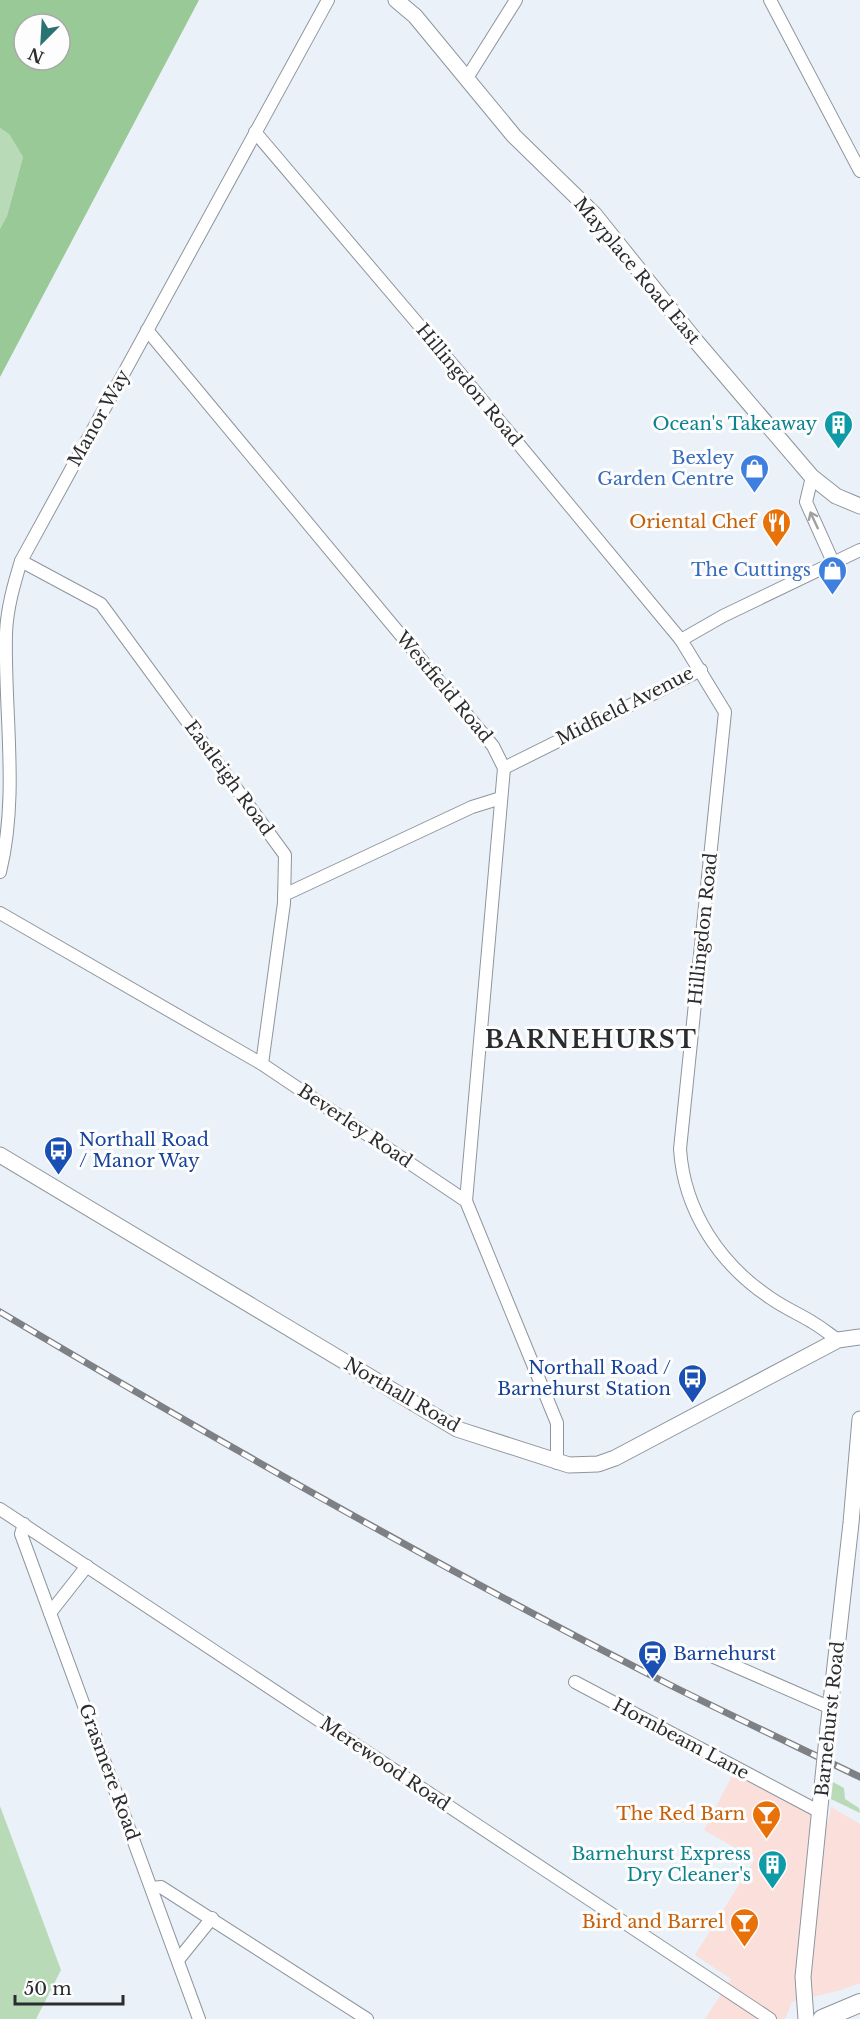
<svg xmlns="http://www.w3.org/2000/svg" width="860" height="2019" font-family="'Libre Baskerville',serif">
	<rect width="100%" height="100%" fill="#eaf1f9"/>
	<polygon fill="#fadfda" points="733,1774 828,1823 831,1807 860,1824 860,1983 841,1990 792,2002 785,2019 705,2019 731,1979 695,1955 755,1859 704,1830"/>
	<g fill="#b9dab7">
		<polygon points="0,128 9,134 23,157 7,216 0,229"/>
		<polygon points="833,1782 844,1788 845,1799 859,1808 860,1813 831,1799"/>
		<polygon points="0,1806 61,1970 36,2019 0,2019"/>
	</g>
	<path fill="#98c996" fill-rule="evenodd" d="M0,0h199l-199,377v-148l7,-13 16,-59 -14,-23 -9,-6zM24,24h36v36h-36z"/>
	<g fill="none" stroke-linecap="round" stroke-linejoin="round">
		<defs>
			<g id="minor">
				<polyline points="770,0 860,171"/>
				<polyline points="467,78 516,0"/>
				<path d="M255,132l203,239 223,269 44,72 -45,437c4,62 40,116 92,150 13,9 27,15 40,23 9,5 17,12 26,18"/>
				<polyline points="147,330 493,746 504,768 466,1201"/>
				<polyline points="812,477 806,502 833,562"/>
				<polyline points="21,561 101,604 285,855 284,903 262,1064"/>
				<polyline points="681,640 723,616 860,550"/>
				<polyline points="504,768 701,670"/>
				<path d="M0,872c19,-77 4,-160 6,-239 1,-25 8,-49 15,-72l307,-561"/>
				<polyline points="284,895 472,807 501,798"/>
				<polyline points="0,913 262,1064 466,1201 557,1423 557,1463"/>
				<polyline points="0,1509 770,2019"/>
				<polyline points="24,1524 21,1534 199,2019"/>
				<polyline points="50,1613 87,1566"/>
				<polyline points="707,1654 831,1708"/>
				<polyline points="575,1682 820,1812"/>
				<polyline points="152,1888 161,1887 367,2019"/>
				<polyline points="178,1960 212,1918"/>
			</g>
			<g id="tertiary">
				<polyline points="396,0 415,16 514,136 594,214 695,340 812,477 836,496 860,506"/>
				<polyline points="0,1155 457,1429 569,1465 598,1464 615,1458 838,1340 860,1337"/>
				<polyline points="828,1728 851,1523 860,1419"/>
				<polyline points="806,2019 803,1977 821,1797"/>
			</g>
			<polyline id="primary" points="822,2019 860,2003"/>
		</defs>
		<use href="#minor" stroke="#8f959d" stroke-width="14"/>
		<use href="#tertiary" stroke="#8f959d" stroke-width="17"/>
		<use href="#primary" stroke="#8f959d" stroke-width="20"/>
		<use href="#minor" stroke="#fff" stroke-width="12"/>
		<use href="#tertiary" stroke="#fff" stroke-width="15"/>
		<use href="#primary" stroke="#fff" stroke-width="18"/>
		<defs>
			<path id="rail" d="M0,1312c221,131 445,259 674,375 62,31 124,60 186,90"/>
		</defs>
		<use href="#rail" stroke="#7d8186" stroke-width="7"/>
		<use href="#rail" stroke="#fdfdfd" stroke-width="4.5" stroke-dasharray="14" stroke-linecap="butt"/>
		<defs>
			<polyline id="tertiary-bridge" points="821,1797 828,1728"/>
		</defs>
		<use href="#tertiary-bridge" stroke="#8f959d" stroke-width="17" stroke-linecap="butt"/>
		<use href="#tertiary-bridge" stroke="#fff" stroke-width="15"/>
	</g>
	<defs><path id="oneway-shaft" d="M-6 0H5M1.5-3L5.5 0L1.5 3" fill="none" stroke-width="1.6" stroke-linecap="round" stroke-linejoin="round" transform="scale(1.5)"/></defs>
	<use stroke="#9fa0a1" href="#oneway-shaft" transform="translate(814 520) rotate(-115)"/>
	<defs>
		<symbol id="building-pin" viewBox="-11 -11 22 30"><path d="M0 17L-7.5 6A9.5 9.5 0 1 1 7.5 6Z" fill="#0f9aa8" stroke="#fdfdfd"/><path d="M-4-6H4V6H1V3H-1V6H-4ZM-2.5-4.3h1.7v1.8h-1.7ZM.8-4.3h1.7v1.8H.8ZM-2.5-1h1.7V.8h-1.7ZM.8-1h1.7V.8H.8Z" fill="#fff"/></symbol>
		<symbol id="shop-pin" viewBox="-11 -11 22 30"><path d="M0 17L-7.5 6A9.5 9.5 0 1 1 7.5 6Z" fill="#3f7fe0" stroke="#fdfdfd"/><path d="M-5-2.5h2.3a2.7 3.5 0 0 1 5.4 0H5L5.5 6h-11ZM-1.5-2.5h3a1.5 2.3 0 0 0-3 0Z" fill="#fff"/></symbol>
		<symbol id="restaurant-pin" viewBox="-11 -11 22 30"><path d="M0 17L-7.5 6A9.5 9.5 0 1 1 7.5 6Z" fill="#e8710a" stroke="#fdfdfd"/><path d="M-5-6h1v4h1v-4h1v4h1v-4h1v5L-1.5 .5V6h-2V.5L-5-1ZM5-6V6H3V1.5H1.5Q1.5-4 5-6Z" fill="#fff"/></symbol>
		<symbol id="bus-pin" viewBox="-11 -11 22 30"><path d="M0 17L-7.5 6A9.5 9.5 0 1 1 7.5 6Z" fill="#1a4fb4" stroke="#fdfdfd"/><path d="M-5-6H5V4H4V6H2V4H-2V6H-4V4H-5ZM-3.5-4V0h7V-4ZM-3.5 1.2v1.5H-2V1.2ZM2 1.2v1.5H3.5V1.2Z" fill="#fff"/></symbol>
		<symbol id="station-pin" viewBox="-11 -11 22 30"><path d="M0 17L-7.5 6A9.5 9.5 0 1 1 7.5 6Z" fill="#1a4fb4" stroke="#fdfdfd"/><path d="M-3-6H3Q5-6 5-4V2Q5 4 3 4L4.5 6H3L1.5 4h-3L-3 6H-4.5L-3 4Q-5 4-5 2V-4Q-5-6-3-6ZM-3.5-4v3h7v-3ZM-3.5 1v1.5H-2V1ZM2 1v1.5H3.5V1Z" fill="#fff"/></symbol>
		<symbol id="bar-pin" viewBox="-11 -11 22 30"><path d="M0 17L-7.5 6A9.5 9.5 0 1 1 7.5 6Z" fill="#e8710a" stroke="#fdfdfd"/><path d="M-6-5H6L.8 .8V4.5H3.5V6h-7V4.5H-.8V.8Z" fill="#fff"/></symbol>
	</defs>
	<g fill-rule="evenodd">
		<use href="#building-pin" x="822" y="408" width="33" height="45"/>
		<use href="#shop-pin" x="738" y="452" width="33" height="45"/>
		<use href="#restaurant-pin" x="760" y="506" width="33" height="45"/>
		<use href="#shop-pin" x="816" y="554" width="33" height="45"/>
		<use href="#bus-pin" x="42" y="1134" width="33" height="45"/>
		<use href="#bus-pin" x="676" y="1362" width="33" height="45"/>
		<use href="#station-pin" x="636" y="1638" width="33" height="45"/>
		<use href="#bar-pin" x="750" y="1798" width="33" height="45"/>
		<use href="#building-pin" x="756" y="1848" width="33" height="45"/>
		<use href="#bar-pin" x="728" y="1906" width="33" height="45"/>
	</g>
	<g text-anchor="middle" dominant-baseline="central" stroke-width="6" stroke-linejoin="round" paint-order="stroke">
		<g font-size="18" fill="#2a2c2f" stroke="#fdfdfd">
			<text transform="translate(637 271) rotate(50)">Mayplace Road East</text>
			<text transform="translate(469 385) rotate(50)">Hillingdon Road</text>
			<text transform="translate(99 418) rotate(-61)">Manor Way</text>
			<text transform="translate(444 687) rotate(50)">Westfield Road</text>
			<text transform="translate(625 706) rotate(-27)">Midfield Avenue</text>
			<text transform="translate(229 778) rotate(54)">Eastleigh Road</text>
			<text transform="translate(703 929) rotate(-84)">Hillingdon Road</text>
			<text transform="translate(355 1126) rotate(34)">Beverley Road</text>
			<text transform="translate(402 1395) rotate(30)">Northall Road</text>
			<text transform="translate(830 1719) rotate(-84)">Barnehurst Road</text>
			<text transform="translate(681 1739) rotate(28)">Hornbeam Lane</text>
			<text transform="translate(385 1764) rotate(34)">Merewood Road</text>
			<text transform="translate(109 1772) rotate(70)">Grasmere Road</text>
		</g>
		<g font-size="18" fill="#0d838f" stroke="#fdfdfd" text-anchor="end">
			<text x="817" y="424">Ocean's Takeaway</text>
			<text x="751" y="1854">Barnehurst Express<tspan x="751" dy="21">Dry Cleaner's</tspan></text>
		</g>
		<g font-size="18" fill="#366cbe" stroke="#fdfdfd" text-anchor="end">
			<text x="734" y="458">Bexley<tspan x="734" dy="21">Garden Centre</tspan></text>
			<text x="811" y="570">The Cuttings</text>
		</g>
		<g font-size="18" fill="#c56008" stroke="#fdfdfd" text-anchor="end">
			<text x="756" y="522">Oriental Chef</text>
			<text x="745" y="1814">The Red Barn</text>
			<text x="724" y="1922">Bird and Barrel</text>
		</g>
		<g font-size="18" fill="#164399" stroke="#fdfdfd" text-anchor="start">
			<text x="79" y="1140">Northall Road<tspan x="79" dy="21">/ Manor Way</tspan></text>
			<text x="671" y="1368" text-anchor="end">Northall Road /<tspan x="671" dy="21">Barnehurst Station</tspan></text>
			<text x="673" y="1654">Barnehurst</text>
		</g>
		<g font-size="24" font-weight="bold" letter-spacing="1.5" fill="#2a2c2f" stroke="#fdfdfd">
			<text x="591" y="1039">BARNEHURST</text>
		</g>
	</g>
	<g transform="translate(42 42) rotate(204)"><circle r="28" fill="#fdfdfd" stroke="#a9a9ab" stroke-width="1.5"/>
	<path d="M0-4.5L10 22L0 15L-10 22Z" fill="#297372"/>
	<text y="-9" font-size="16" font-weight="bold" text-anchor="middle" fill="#2a2c2f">N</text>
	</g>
	<path d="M15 1995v9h108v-9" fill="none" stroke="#2a2c2f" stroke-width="3"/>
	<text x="24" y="1995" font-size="18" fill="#2a2c2f" stroke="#fdfdfd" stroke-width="4.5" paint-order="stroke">50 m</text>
</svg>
